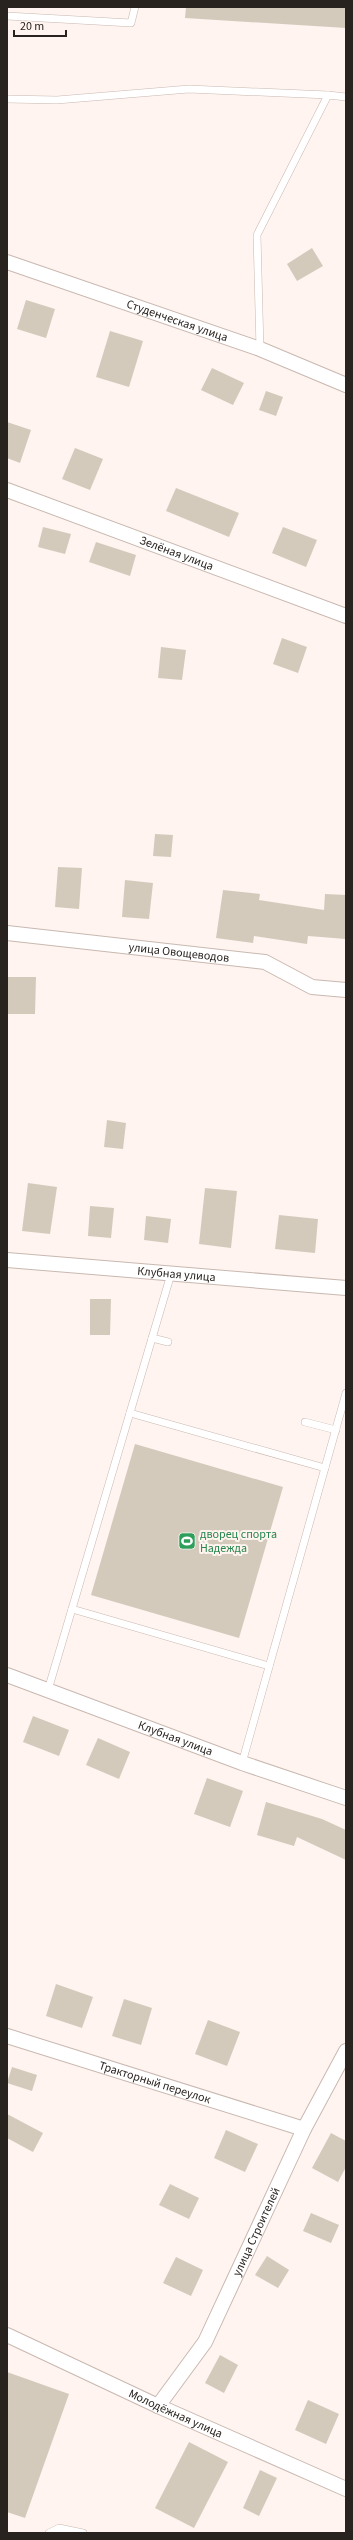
<svg xmlns="http://www.w3.org/2000/svg" width="353" height="2540" font-family="'Source Sans 3',sans-serif">
	<rect width="100%" height="100%" fill="#fff4ef"/>
	<g fill="#d4cabc">
		<polygon points="186,7 346,7 346,28 185,18"/>
		<polygon points="312,248 323,266 297,281 287,264"/>
		<polygon points="26,300 55,309 46,338 17,329"/>
		<polygon points="110,331 143,341 129,387 96,377"/>
		<polygon points="212,368 244,383 233,405 201,390"/>
		<polygon points="266,391 283,397 276,416 259,410"/>
		<polygon points="7,422 31,430 20,463 7,458"/>
		<polygon points="75,448 103,459 90,490 62,479"/>
		<polygon points="176,488 239,513 229,537 166,511"/>
		<polygon points="43,527 71,534 65,554 38,547"/>
		<polygon points="283,527 317,540 306,567 272,553"/>
		<polygon points="96,542 136,555 130,576 89,562"/>
		<polygon points="282,638 307,647 298,673 273,664"/>
		<polygon points="161,647 186,650 182,680 158,678"/>
		<polygon points="155,834 173,835 171,857 153,856"/>
		<polygon points="58,867 82,868 79,909 55,907"/>
		<polygon points="125,880 153,883 149,919 122,917"/>
		<polygon points="223,890 260,894 259,900 324,910 325,894 346,895 346,939 308,936 307,944 254,936 253,943 216,938"/>
		<polygon points="7,977 36,977 35,1014 7,1014"/>
		<polygon points="107,1120 126,1123 123,1149 104,1147"/>
		<polygon points="28,1183 57,1187 50,1234 22,1231"/>
		<polygon points="205,1188 237,1191 231,1248 199,1244"/>
		<polygon points="90,1206 114,1208 111,1238 88,1236"/>
		<polygon points="279,1215 318,1219 315,1253 275,1249"/>
		<polygon points="146,1216 171,1219 168,1243 144,1240"/>
		<polygon points="90,1299 111,1299 110,1335 90,1335"/>
		<polygon points="135,1444 283,1487 239,1638 91,1595"/>
		<polygon points="33,1716 69,1730 59,1756 23,1742"/>
		<polygon points="98,1738 130,1752 119,1779 86,1765"/>
		<polygon points="207,1778 243,1791 230,1827 194,1814"/>
		<polygon points="266,1802 322,1819 346,1830 346,1860 297,1837 294,1846 257,1835"/>
		<polygon points="56,1984 93,1997 82,2028 46,2016"/>
		<polygon points="124,1999 152,2008 141,2045 112,2036"/>
		<polygon points="208,2020 240,2032 227,2066 195,2054"/>
		<polygon points="12,2067 37,2075 32,2091 7,2083"/>
		<polygon points="7,2114 43,2133 33,2152 7,2138"/>
		<polygon points="226,2130 258,2144 245,2172 214,2158"/>
		<polygon points="331,2133 346,2141 346,2167 338,2182 312,2168"/>
		<polygon points="170,2184 199,2198 189,2219 159,2205"/>
		<polygon points="311,2213 339,2225 331,2243 303,2231"/>
		<polygon points="267,2256 289,2270 278,2288 255,2275"/>
		<polygon points="176,2257 203,2270 191,2296 163,2283"/>
		<polygon points="220,2355 238,2365 224,2393 205,2383"/>
		<polygon points="7,2372 69,2394 25,2518 7,2512"/>
		<polygon points="308,2400 339,2414 326,2444 295,2430"/>
		<polygon points="189,2442 228,2462 194,2528 155,2508"/>
		<polygon points="260,2470 277,2478 259,2516 243,2508"/>
	</g>
	<g fill="none" stroke-linecap="round" stroke-linejoin="round">
		<defs>
			<g id="service">
				<polyline points="7,16 131,23 135,7"/>
				<polyline points="7,99 57,100 189,89 328,95"/>
				<polyline points="260,349 257,235 328,95 346,97"/>
				<polyline points="152,1338 168,1342"/>
				<polyline points="130,1413 325,1468"/>
				<polyline points="305,1422 336,1430"/>
				<polyline points="72,1609 269,1666"/>
				<polyline points="48,1690 171,1274"/>
				<polyline points="242,1763 346,1393"/>
				<polyline points="49,2533 59,2528 83,2533"/>
			</g>
			<g id="minor">
				<path id="s1" d="M7,262l253,87 86,36"/>
				<path id="s2" d="M7,490l339,126"/>
				<path id="s3" d="M7,933l258,29 47,25 34,3"/>
				<path id="s4" d="M7,1260l339,28"/>
				<path id="s5" d="M7,1675l235,88 104,35"/>
				<path id="s6" d="M7,2036l297,93"/>
				<path id="s7" d="M7,2335l151,71 188,83"/>
				<path id="s8" d="M158,2406l47,-64 99,-213 42,-78"/>
			</g>
		</defs>
		<use href="#service" stroke="#c9b8b1" stroke-width="8"/>
		<use href="#minor" stroke="#c9b8b1" stroke-width="16"/>
		<use href="#service" stroke="#fff" stroke-width="7"/>
		<use href="#minor" stroke="#fff" stroke-width="14"/>
	</g>
	<defs>
		<symbol id="stadium-square" viewBox="-11 -11 22 22"><rect x="-9" y="-9" width="18" height="18" rx="4" fill="#2e9e5b" stroke="#fff4ef"/><path d="M0-5a6.5 5 0 1 0 0 10a6.5 5 0 1 0 0-10ZM-3.5-1.8h7v3.6h-7Z" fill="#fff"/></symbol>
	</defs>
	<g fill-rule="evenodd">
		<use href="#stadium-square" x="177" y="1531" width="20" height="20"/>
	</g>
	<g text-anchor="middle" dominant-baseline="central" stroke-width="4" stroke-linejoin="round" paint-order="stroke">
		<g font-size="12" fill="#292320" stroke="#fff4ef">
			<text stroke="none"><textPath href="#s1" startOffset="180">Студенческая улица</textPath></text>
			<text stroke="none"><textPath href="#s2" startOffset="181">Зелёная улица</textPath></text>
			<text stroke="none"><textPath href="#s3" startOffset="173">улица Овощеводов</textPath></text>
			<text stroke="none"><textPath href="#s4" startOffset="170">Клубная улица</textPath></text>
			<text stroke="none"><textPath href="#s5" startOffset="180">Клубная улица</textPath></text>
			<text stroke="none"><textPath href="#s6" startOffset="155">Тракторный переулок</textPath></text>
			<text stroke="none"><textPath href="#s8" startOffset="201">улица Строителей</textPath></text>
			<text stroke="none"><textPath href="#s7" startOffset="186">Молодёжная улица</textPath></text>
		</g>
		<g font-size="12" fill="#27864d" stroke="#fff4ef" text-anchor="start">
			<text x="200" y="1534">дворец спорта<tspan x="200" dy="14">Надежда</tspan></text>
		</g>
	</g>
	<rect width="353" height="2540" fill="none" stroke="#292320" stroke-width="16"/>
	<path d="M14 30v6h52v-6" fill="none" stroke="#292320" stroke-width="2"/>
	<text x="20" y="30" font-size="12" fill="#292320" stroke="#fff4ef" stroke-width="3" paint-order="stroke">20 m</text>
</svg>
